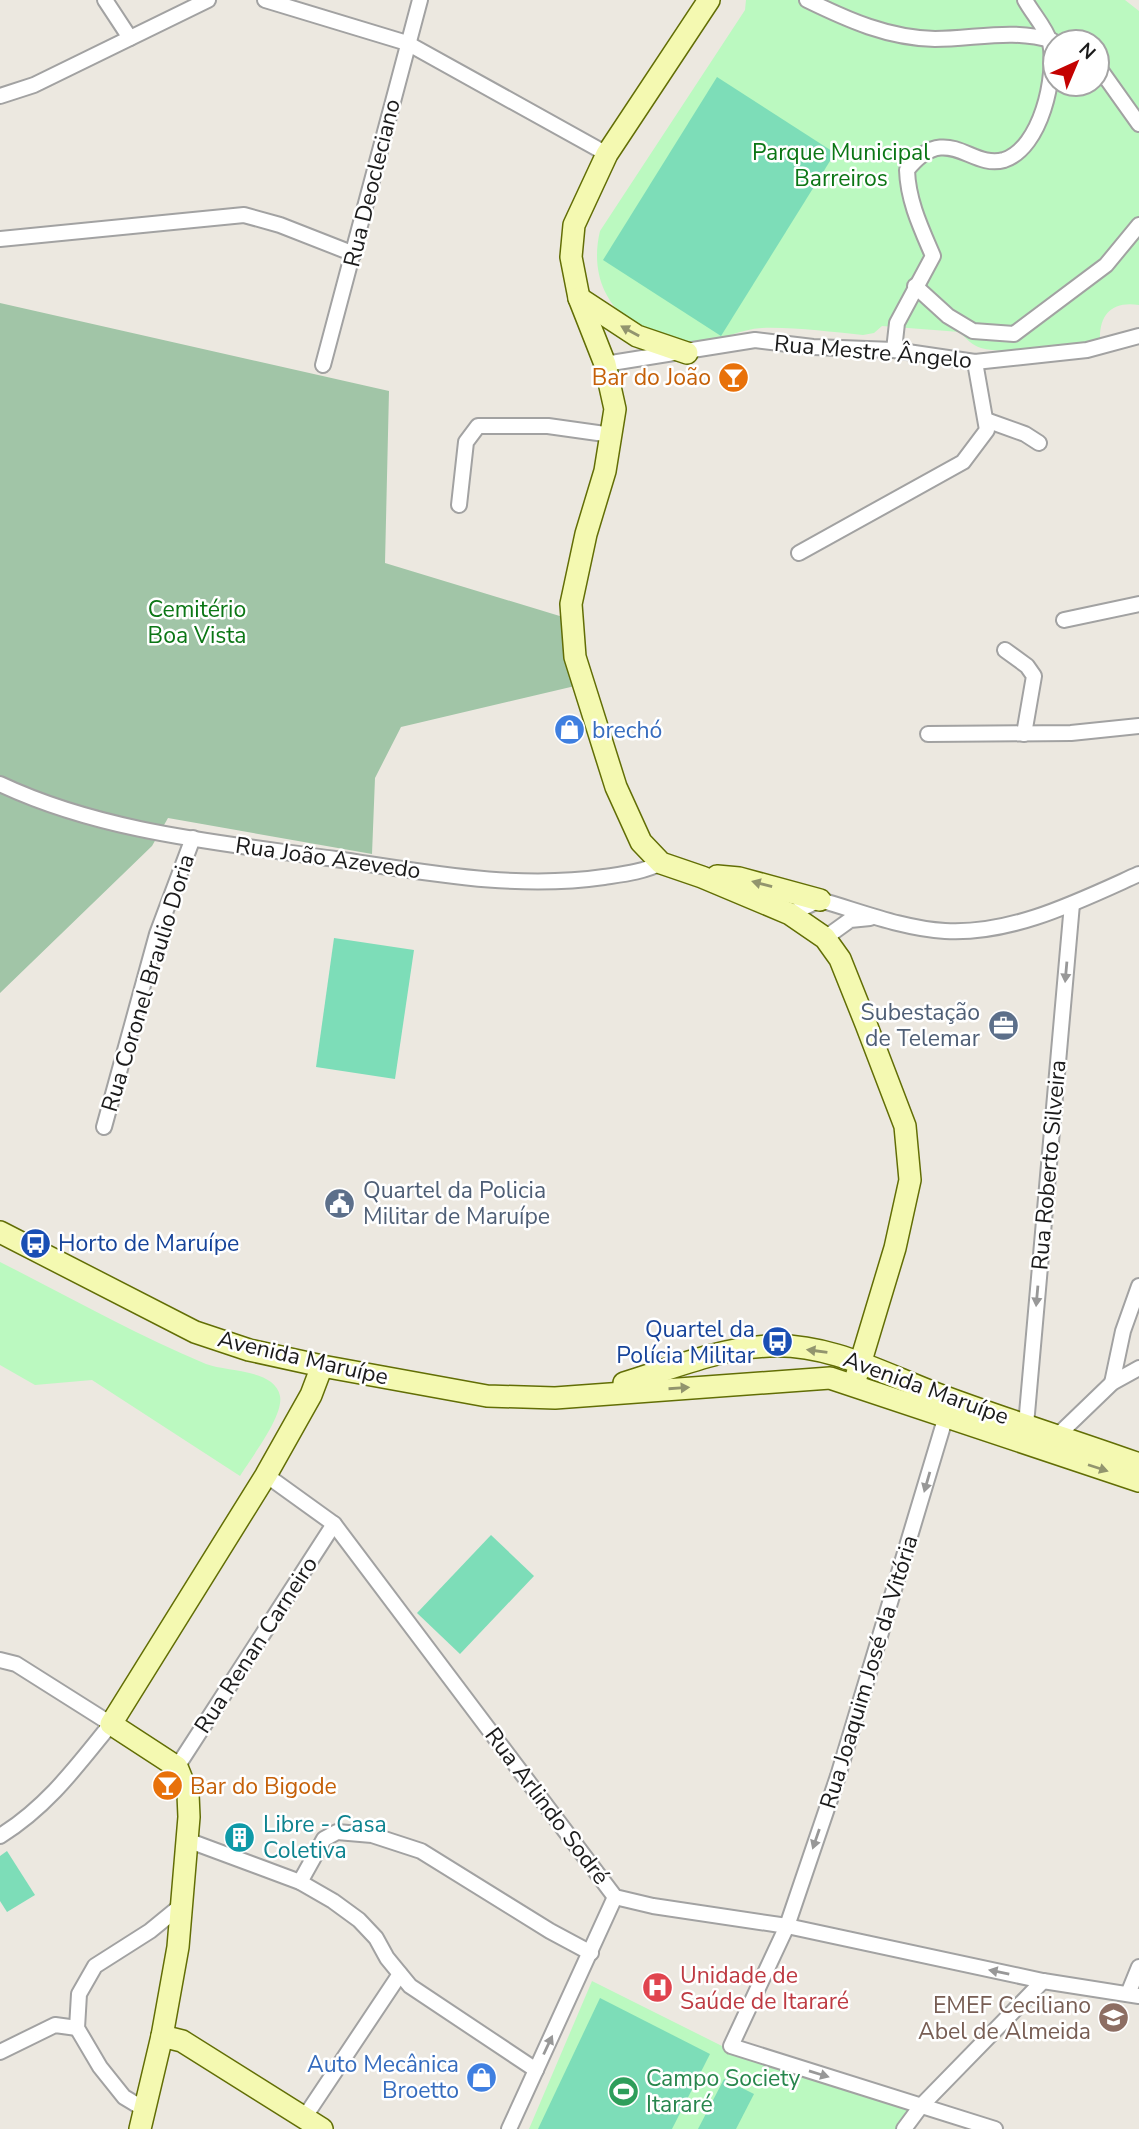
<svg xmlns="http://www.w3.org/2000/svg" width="1139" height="2129" font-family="'Nunito Sans',sans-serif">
	<rect width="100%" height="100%" fill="#ece8e0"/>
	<polygon fill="#a1c5a7" points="0,303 389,391 385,563 563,617 563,642 575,686 401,727 375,778 372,854 168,818 152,846 0,993"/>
	<g fill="#bbf9c0" fill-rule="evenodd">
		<path d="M746,0h379l14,11v294c-27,-4 -40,9 -39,36 -29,3 -93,15 -119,7 -9,-3 -15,-9 -21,-16l-78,-6 -8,7 -11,2c-33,-3 -68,-8 -101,-7 -21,1 -42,13 -63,13 -65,2 -115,-43 -99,-110l145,-221zM1055,42h42v42h-42z"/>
		<path d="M0,1262c68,34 136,73 206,102 21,8 69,5 74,32 4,20 -29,62 -40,80l-148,-96 -57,5 -35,-20z"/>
		<polygon points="592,1981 734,2052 912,2110 897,2129 529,2129"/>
	</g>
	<g fill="#7dddb8">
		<polygon points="717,77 835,153 721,336 603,260"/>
		<polygon points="334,938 414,950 395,1079 316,1067"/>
		<polygon points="491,1535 534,1576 460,1654 417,1613"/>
		<polygon points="7,1851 35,1895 7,1912 0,1901 0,1856"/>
		<polygon points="600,1998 710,2054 672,2129 538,2129"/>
		<polygon points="724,2079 754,2094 736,2129 698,2129"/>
	</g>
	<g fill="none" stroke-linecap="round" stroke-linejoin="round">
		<defs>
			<g id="street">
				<polyline points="105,0 130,38"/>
				<polyline points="265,0 407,43 607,154"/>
				<path d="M807,0c41,20 81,38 128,39 40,0 78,-11 118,2"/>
				<polyline points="1097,65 1139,124"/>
				<polyline points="0,96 34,85 208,0"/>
				<polyline points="0,239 244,215 280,225 354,254"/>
				<polyline points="915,286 948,316 973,331 1014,334 1106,265 1139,225"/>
				<path d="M894,350l3,-27 36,-67c-12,-28 -25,-55 -26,-86 40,-50 63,0 97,-10 37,-12 53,-84 46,-118 -4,-14 -18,-29 -25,-42"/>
				<polyline points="605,364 755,340 813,347 894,350 975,362 1087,350 1139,336"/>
				<polyline points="323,365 420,0"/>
				<polyline points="986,420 1025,434 1039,443"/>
				<polyline points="459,505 466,442 478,426 548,426 612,435"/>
				<polyline points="799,553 963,462 987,430 975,362"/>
				<polyline points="1064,620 1139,604"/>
				<polyline points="1005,650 1027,666 1034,676 1024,734"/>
				<polyline points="928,734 1071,733 1139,726"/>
				<path d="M0,784c104,49 223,59 335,75 90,13 179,31 269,18 20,-3 39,-5 57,-14"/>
				<path d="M790,914l30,-14c39,11 84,29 125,31 67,4 134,-30 194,-57"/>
				<polyline points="825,938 850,920 870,918"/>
				<polyline points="104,1127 157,934 193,838"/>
				<polyline points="1112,1383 1123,1331 1139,1286"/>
				<polyline points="946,1416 838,1776 787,1926 731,2046 995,2129"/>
				<polyline points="1026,1425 1072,904"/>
				<polyline points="1058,1435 1112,1383 1139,1368"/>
				<polyline points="266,1475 334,1524 615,1897 653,1906 787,1926 1043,1981 1139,1996"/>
				<path d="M0,1660l16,4 95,60c-34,42 -64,83 -111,112"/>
				<polyline points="177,1767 334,1524"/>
				<polyline points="187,1840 300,1882 333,1901 359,1920 376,1938 387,1958 410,1986 536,2070"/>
				<polyline points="300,1882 324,1839 337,1832 372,1835 421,1851 550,1931 591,1953"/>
				<polyline points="1128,1994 1139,1967"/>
				<polyline points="0,2052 55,2025 77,2028"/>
				<polyline points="144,2109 124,2097 100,2067 77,2028 79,1994 95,1966 150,1931 183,1904"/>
				<polyline points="304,2118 400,1974"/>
				<polyline points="509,2129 615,1897"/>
				<polyline points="904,2129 921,2106 1043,1981"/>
			</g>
			<g id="secondary">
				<polyline points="709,0 607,154 574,225 571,257 579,298 605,364 615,409 605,471 586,534 571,604 575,657 616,787 641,842 661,863 702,877 790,914 825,938 840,959 866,1024 905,1126 910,1180 895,1248 854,1384"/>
				<polyline points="579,298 637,336 687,353"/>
				<polyline points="717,876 739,878 820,900"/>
				<polyline points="0,1232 195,1332 249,1350 322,1366 487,1396 555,1398 830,1378 1139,1481"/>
				<path d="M624,1383c46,-14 96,-35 145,-37 60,-3 113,27 168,48 66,25 135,46 202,70"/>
				<polyline points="162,2036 182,2041 322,2129"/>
				<polyline points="140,2129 162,2036 178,1947 189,1817 188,1794 177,1767 111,1724 266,1475 311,1395 322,1366"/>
			</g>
		</defs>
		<use href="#street" stroke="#a2a2a2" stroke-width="18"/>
		<use href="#secondary" stroke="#626e05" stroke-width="24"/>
		<use href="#street" stroke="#fff" stroke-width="14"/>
		<use href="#secondary" stroke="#f4f9b1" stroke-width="21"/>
	</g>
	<defs><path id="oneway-solid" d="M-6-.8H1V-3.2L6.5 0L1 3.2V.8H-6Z" transform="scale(1.75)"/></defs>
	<g fill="#92956e">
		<use href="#oneway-solid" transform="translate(630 331) rotate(-151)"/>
		<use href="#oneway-solid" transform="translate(762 884) rotate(-165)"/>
		<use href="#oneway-solid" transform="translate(817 1351) rotate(-172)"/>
		<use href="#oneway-solid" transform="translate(679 1388) rotate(-4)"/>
		<use href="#oneway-solid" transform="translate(1098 1468) rotate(18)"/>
	</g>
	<g fill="#989898">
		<use href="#oneway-solid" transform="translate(1066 972) rotate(95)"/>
		<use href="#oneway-solid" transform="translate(1037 1296) rotate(95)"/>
		<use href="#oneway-solid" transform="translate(927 1482) rotate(106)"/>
		<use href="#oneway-solid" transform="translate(816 1839) rotate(109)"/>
		<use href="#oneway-solid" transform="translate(999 1972) rotate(-168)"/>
		<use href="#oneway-solid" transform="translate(548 2045) rotate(-65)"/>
		<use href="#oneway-solid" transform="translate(819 2074) rotate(17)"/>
	</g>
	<defs>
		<symbol id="bar-disc" viewBox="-11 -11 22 22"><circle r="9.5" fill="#e8710a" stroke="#fff"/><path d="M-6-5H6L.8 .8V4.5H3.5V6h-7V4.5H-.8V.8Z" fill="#fff"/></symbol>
		<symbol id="shop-disc" viewBox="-11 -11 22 22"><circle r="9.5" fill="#3f7fe0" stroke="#fff"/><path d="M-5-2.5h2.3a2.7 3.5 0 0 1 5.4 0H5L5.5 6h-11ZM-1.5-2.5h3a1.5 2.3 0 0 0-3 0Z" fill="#fff"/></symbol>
		<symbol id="office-disc" viewBox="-11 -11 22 22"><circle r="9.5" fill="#5c6f8a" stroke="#fff"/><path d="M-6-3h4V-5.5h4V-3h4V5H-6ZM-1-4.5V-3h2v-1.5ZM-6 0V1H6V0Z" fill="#fff"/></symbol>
		<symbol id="civic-disc" viewBox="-11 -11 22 22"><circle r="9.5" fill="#5c6f8a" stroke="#fff"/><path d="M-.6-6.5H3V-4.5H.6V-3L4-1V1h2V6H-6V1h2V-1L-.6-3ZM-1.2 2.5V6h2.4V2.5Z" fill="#fff"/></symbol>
		<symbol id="bus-disc" viewBox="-11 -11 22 22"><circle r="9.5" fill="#1a4fb4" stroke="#fff"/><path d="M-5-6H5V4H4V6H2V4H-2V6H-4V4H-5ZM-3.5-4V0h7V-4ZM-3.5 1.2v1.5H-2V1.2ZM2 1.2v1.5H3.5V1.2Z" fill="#fff"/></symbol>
		<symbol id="building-disc" viewBox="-11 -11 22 22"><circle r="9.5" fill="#0f9aa8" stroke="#fff"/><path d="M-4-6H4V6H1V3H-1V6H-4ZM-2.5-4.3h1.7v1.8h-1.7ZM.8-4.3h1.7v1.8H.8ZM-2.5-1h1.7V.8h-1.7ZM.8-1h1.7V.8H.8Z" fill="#fff"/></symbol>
		<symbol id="hospital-disc" viewBox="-11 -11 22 22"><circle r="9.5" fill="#e0444e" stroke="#fff"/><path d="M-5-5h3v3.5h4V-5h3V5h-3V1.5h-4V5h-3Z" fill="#fff"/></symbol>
		<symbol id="school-disc" viewBox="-11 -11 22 22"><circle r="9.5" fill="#8d6e63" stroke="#fff"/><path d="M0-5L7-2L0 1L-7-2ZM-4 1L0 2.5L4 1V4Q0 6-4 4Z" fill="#fff"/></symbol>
		<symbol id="stadium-disc" viewBox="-11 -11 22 22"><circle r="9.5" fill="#2e9e5b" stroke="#fff"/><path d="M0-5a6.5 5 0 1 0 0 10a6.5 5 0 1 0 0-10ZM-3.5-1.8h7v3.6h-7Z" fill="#fff"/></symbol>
	</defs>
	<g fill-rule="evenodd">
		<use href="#bar-disc" x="716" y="360" width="35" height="35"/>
		<use href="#shop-disc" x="552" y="712" width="35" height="35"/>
		<use href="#office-disc" x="986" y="1008" width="35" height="35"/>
		<use href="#civic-disc" x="322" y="1186" width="35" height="35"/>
		<use href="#bus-disc" x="18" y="1226" width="35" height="35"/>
		<use href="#bus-disc" x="760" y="1324" width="35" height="35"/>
		<use href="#bar-disc" x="150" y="1768" width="35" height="35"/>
		<use href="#building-disc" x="222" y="1820" width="35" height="35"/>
		<use href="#hospital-disc" x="640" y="1970" width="35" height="35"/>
		<use href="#school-disc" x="1096" y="2000" width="35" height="35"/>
		<use href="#shop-disc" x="464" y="2060" width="35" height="35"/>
		<use href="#stadium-disc" x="606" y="2074" width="35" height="35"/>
	</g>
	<g text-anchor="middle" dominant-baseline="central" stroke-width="5" stroke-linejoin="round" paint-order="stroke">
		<g font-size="23" fill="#0b7615" stroke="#fff">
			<text x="841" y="152">Parque Municipal<tspan x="841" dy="26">Barreiros</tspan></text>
			<text x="197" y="609">Cemitério<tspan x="197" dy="26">Boa Vista</tspan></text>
		</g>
		<g font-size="23" fill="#1b1b1b" stroke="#fff">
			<text transform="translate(372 183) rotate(-76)">Rua Deocleciano</text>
			<text transform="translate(873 352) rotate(5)">Rua Mestre Ângelo</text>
			<text transform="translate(328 858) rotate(8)">Rua João Azevedo</text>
			<text transform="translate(148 983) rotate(-73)">Rua Coronel Braulio Doria</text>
			<text transform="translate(1049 1165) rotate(-85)">Rua Roberto Silveira</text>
			<text transform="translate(303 1358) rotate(13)">Avenida Maruípe</text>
			<text transform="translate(926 1388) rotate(20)">Avenida Maruípe</text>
			<text transform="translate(256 1645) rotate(-57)">Rua Renan Carneiro</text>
			<text transform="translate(869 1672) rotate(-73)">Rua Joaquim José da Vitória</text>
			<text transform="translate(547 1806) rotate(53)">Rua Arlindo Sodré</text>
		</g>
		<g font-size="23" fill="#c56008" stroke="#fff" text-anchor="end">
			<text x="711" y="377">Bar do João</text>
			<text x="190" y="1786" text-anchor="start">Bar do Bigode</text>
		</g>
		<g font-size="23" fill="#366cbe" stroke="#fff" text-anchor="start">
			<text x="592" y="730">brechó</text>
			<text x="459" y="2064" text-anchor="end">Auto Mecânica<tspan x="459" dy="26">Broetto</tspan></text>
		</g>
		<g font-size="23" fill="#4e5e75" stroke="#fff" text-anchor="end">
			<text x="980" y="1012">Subestação<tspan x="980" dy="26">de Telemar</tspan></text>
			<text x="363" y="1190" text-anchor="start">Quartel da Policia<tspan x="363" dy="26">Militar de Maruípe</tspan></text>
		</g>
		<g font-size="23" fill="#164399" stroke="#fff" text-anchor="start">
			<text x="58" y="1243">Horto de Maruípe</text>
			<text x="755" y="1329" text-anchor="end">Quartel da<tspan x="755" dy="26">Polícia Militar</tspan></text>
		</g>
		<g font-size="23" fill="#0d838f" stroke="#fff" text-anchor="start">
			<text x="263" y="1824">Libre - Casa<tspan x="263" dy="26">Coletiva</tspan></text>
		</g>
		<g font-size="23" fill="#be3a42" stroke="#fff" text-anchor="start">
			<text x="680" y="1975">Unidade de<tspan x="680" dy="26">Saúde de Itararé</tspan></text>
		</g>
		<g font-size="23" fill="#785e54" stroke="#fff" text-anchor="end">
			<text x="1091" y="2005">EMEF Ceciliano<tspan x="1091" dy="26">Abel de Almeida</tspan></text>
		</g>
		<g font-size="23" fill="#27864d" stroke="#fff" text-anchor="start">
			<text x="646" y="2078">Campo Society<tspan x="646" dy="26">Itararé</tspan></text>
		</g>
	</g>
	<g transform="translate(1076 63) rotate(44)"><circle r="33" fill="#ffffff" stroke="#a4a4a4" stroke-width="2"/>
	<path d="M0-5L12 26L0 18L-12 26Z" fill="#c40201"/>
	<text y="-10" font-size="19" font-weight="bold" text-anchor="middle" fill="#1b1b1b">N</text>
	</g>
</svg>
